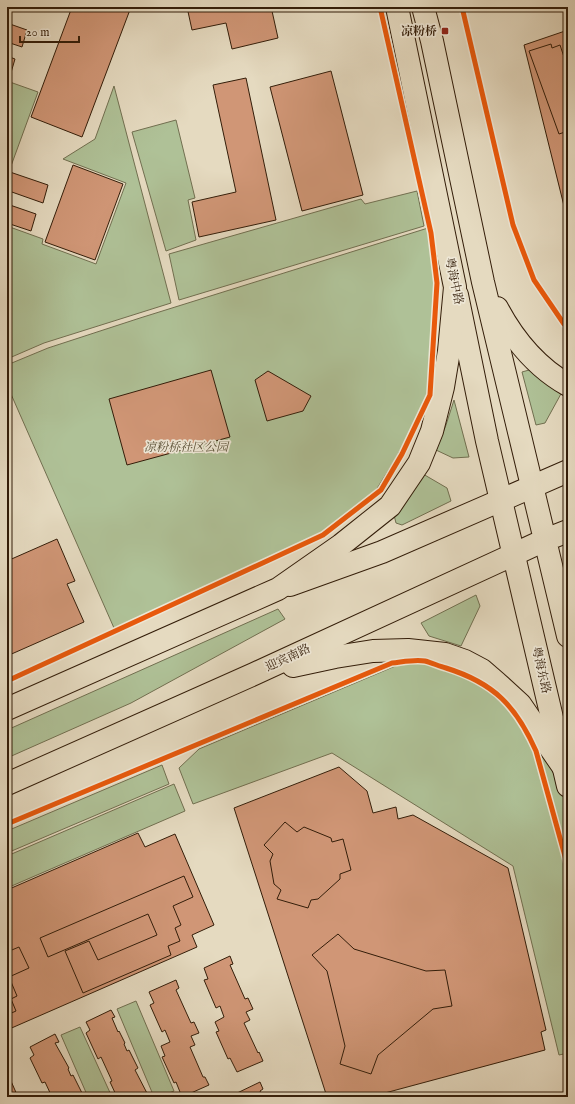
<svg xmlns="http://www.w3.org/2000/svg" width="575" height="1104" font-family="'IM FELL English','Noto Serif SC',serif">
	<rect width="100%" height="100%" fill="#e5dac0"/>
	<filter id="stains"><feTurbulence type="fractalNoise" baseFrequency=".005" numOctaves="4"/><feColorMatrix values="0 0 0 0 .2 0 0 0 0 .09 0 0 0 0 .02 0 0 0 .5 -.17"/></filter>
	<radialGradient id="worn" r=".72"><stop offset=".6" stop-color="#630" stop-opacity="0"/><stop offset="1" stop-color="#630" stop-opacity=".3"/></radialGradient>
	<g fill="#afc197" stroke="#716f50">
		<polygon points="7,81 38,92 11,166 7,165"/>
		<polygon points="114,86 171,303 44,343 7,359 7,226 43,239 42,244 96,264 126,183 63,159 95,139"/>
		<polygon points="176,120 195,198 188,200 196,240 166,251 132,132"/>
		<polygon points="417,191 424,226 179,300 169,254 361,199 365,204"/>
		<polygon points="428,228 435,282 429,390 420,413 395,460 376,490 323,533 261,563 114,628 7,385 7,365 48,348 140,318"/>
		<polygon points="529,370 562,392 545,423 536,425 522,372"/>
		<polygon points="454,400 469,457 453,458 436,450 446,425"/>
		<polygon points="423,474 447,488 451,501 402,525 396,523 394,515"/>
		<polygon points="476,595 480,606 461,646 429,636 421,623"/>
		<polygon points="278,609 285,619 131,703 7,758 7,730"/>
		<polygon points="419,656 480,672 561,769 568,797 568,1053 559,1055 513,866 332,753 193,804 179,768 199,749"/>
		<polygon points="162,765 169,784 7,853 7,831"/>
		<polygon points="174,784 185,811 7,888 7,856"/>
		<polygon points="136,1001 174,1091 159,1097 154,1097 117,1009"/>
		<polygon points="80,1027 112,1097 88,1097 61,1035"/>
	</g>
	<g fill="#d09676" stroke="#331d09">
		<polygon points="72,7 131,7 82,137 31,117"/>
		<polygon points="187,7 290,7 272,11 278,38 232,49 226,23 192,30"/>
		<polygon points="7,23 27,30 22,47 7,42"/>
		<polygon points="568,30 568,222 524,45"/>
		<polygon points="568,40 568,55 564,42"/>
		<polygon points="551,44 552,48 560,45 566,63 568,63 568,131 559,134 529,51"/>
		<polygon points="7,56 15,59 10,76 7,75"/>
		<polygon points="331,71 363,195 302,211 270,87"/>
		<polygon points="246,78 276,220 199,237 192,202 236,192 213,85"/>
		<polygon points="73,165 123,184 95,260 45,242"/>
		<polygon points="7,171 48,185 43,203 9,191 7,199"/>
		<polygon points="7,204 36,214 31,231 7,223"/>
		<polygon points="211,370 230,437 127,465 109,399"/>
		<polygon points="268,371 311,396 303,411 267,421 255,380"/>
		<polygon points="57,539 75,581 67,584 84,622 7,656 7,561"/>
		<polygon points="339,767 367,791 373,813 396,807 398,819 413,815 508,868 546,1030 541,1032 545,1050 370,1097 327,1097 234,808"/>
		<polygon points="285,822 297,832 304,827 331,838 332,842 343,839 351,870 340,874 340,879 318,899 311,900 308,908 277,899 281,890 274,884 270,861 273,854 264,845"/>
		<polygon points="138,833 145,847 175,834 214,925 192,935 197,947 7,1030 7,890"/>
		<polygon points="184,876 193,897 173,906 181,925 175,928 180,941 168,946 171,955 83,993 65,951 89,941 98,960 157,935 148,914 48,957 40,938"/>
		<polygon points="338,934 354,949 426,971 445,970 452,1006 433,1009 378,1055 371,1074 340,1064 345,1046 327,971 312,955"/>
		<polygon points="19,947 29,968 9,977 17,996 11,999 16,1011 7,1015 7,952"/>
		<polygon points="230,956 233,964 230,965 245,999 248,998 253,1009 246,1012 250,1020 244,1023 258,1053 259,1052 263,1061 237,1072 230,1058 228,1059 216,1032 219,1031 215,1022 224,1017 220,1006 216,1008 204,980 208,979 204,968"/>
		<polygon points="176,980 179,988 176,990 191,1023 194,1022 199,1033 191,1036 195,1045 190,1047 203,1077 205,1077 209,1085 182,1097 176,1082 174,1083 162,1057 165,1056 161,1046 170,1042 165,1030 162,1032 150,1005 154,1003 149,992"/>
		<polygon points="111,1010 115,1017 112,1018 118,1032 119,1031 125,1043 124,1044 127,1051 129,1050 138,1068 135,1070 149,1097 117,1097 110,1082 112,1081 101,1057 98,1059 86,1033 90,1030 86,1022"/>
		<polygon points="55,1034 59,1042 55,1043 69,1068 68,1069 71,1076 73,1075 82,1093 79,1094 81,1097 52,1097 45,1082 42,1083 30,1058 34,1055 30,1047"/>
		<polygon points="7,1072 18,1097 7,1097"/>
		<polygon points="260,1082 263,1089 260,1091 263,1097 235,1097 233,1095"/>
	</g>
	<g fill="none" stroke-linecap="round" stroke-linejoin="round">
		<defs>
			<g id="primary">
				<polyline points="457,295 487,441 568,786"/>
				<polyline points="568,531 545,540 568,636"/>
				<polyline points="290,585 382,552 568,471"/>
			</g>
			<g id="highway">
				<path d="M497,308c17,32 39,59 71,77"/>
				<polyline points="293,666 335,657 373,651 408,650 445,654 465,661 482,670 497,683 520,704 564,768"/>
				<polyline points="7,709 278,589 341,545 390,506 419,463 432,431 443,387 449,351 455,287 397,7"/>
				<polyline points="7,784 254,674 545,540 483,282 432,41 423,7"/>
			</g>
		</defs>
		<use href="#primary" stroke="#331d09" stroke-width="24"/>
		<use href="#highway" stroke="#331d09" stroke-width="24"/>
		<use href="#primary" stroke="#e5dac0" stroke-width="22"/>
		<use href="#highway" stroke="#e5dac0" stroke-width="22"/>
		<defs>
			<g id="cycleway">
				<polyline points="462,7 513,225 534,280 564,324 568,327"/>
				<polyline points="7,681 323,535 381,490 402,454 430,395 437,283 431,233 380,7"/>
				<path d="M7,824l385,-161c10,-1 23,-4 33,-2 7,2 14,5 21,7 48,15 70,38 90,83l32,116"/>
			</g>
		</defs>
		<use href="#cycleway" stroke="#eee7d6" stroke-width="8"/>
		<use href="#cycleway" stroke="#e8590c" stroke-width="5"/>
	</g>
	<rect fill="#8f2418" stroke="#eee7d6" stroke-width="1.5" x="441" y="27" width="8" height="8" rx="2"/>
	<g text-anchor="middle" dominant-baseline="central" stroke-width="3.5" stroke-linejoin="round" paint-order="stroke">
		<g font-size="12" font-weight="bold" fill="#331d09" stroke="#eee7d6" text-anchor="end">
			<text x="437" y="31">凉粉桥</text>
		</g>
		<g font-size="12" fill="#331d09" stroke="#eee7d6">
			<text transform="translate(454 281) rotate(78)">粤海中路</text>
			<text transform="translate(288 658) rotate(-25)">迎宾南路</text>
			<text transform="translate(541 670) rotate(77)">粤海东路</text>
		</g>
		<g font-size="12" font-style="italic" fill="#584e34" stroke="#eee7d6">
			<text x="186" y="447">凉粉桥社区公园</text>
		</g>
	</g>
	<rect width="575" height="1104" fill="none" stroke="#e5dac0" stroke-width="24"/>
	<rect x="8" y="8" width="559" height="1088" fill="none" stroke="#331d09" stroke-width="2"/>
	<rect x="12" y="12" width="551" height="1080" fill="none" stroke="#331d09"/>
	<path d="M20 36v6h59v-6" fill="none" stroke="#331d09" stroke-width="2"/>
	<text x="26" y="36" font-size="12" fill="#331d09" stroke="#eee7d6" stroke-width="3" paint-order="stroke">20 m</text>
	<rect width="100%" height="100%" filter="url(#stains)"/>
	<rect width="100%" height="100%" fill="url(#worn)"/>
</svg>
